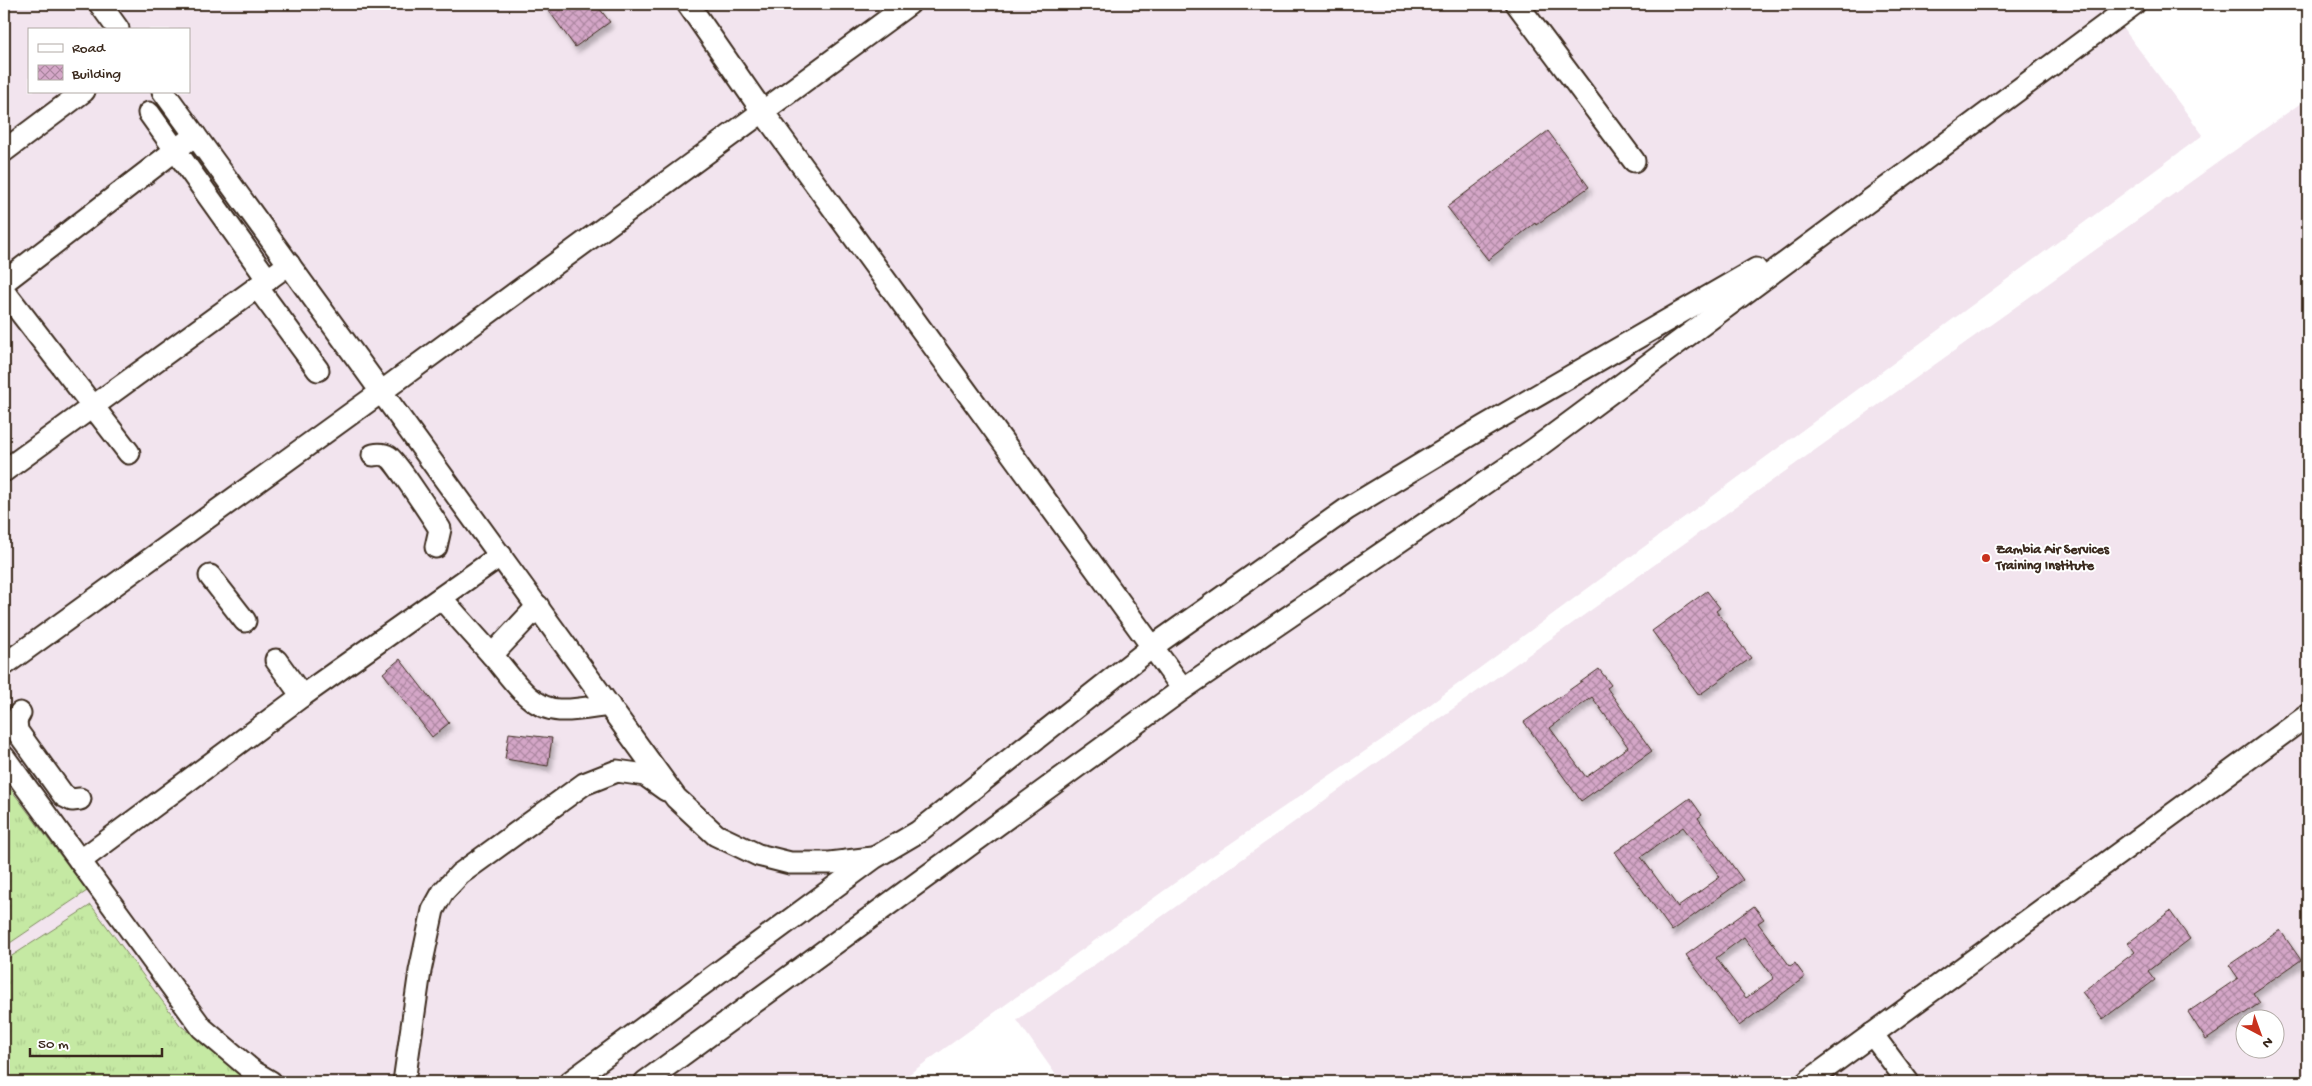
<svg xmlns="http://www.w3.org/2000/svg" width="2312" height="1086" font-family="'Gochi Hand',sans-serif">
	<defs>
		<pattern id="grass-tufts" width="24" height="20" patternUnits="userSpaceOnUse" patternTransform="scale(1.25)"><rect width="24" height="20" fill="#c5e9a3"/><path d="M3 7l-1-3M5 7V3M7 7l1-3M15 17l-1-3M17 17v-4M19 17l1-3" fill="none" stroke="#aac88c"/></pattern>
		<pattern id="building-cross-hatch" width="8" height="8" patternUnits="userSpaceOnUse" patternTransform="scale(1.25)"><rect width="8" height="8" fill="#d4a6c7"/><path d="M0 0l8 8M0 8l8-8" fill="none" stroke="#ad87a1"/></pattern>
		<filter id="shadow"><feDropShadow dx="3" dy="5.5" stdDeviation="2.5" flood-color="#0004"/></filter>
	</defs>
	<rect width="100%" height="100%" fill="#fff"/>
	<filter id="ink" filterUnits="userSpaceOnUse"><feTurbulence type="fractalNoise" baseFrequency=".02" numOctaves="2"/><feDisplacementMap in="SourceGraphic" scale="10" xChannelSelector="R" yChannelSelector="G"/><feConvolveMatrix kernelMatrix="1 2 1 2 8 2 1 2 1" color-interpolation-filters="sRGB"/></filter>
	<g filter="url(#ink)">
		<g fill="#f2e4ee" fill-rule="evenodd">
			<path d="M4,4h2101l98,131 -813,599 -182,125 -310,223h-894zM29,29h160v62h-160z"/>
			<path d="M2308,98v984h-1247l-44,-62zM2244,1018h30v30h-30z"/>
		</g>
		<g fill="url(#grass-tufts)" stroke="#808a60">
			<polygon points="4,780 87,891 4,947"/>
			<polygon points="91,905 180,1025 254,1082 4,1082 4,961"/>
		</g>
		<g fill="url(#building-cross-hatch)" stroke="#3b2a1e" fill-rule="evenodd" filter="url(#shadow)">
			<polygon points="544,4 596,4 610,22 575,47"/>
			<polygon points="1548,131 1589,187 1536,225 1535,223 1488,260 1447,207"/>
			<polygon points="1707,591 1720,608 1716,611 1751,658 1699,695 1652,631"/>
			<polygon points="400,659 449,723 432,737 383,673"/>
			<path d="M1599,669l12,16 -4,3 45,63 -71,50 -57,-79zM1592,697l36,50 -42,30 -36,-49z"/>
			<polygon points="509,733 552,738 548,766 505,759"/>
			<path d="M1690,798l12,17 -4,3 45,62 -71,51 -57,-79zM1683,827l37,50 -42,30 -37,-50z"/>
			<path d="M1754,906l10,13 -6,4 32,43 5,-3 10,14 -66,49 -53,-71zM1744,937l30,41 -28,20 -30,-40z"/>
			<polygon points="2170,911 2190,939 2148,971 2155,980 2103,1019 2082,992 2135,952 2128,943"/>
			<polygon points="2280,930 2301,960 2253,993 2260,1003 2206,1040 2188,1012 2238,978 2229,965"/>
		</g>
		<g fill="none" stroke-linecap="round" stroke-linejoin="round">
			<defs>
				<g id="minor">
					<polyline points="100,4 118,29"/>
					<polyline points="688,4 763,112 1183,689"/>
					<polyline points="1517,4 1634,161"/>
					<polyline points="163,91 676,798 716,835 758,855 790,863 830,863 872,858"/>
					<polyline points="149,113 268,280"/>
					<polyline points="4,151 84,91"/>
					<polyline points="4,282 195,135"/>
					<polyline points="257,287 318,370"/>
					<polyline points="4,291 129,453"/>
					<path d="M373,455c5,-1 11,-1 16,2 6,3 44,61 51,72l-4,18"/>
					<polyline points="4,471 289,264"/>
					<polyline points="210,576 245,621"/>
					<polyline points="441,598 492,655"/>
					<path d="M538,606l-46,49c18,20 37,54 67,55 16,1 34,-3 50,-5"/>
					<polyline points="276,660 302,696"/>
					<polyline points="4,665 381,392 909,4"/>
					<polyline points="20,713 16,720 17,731 64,796 72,800 80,799"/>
					<polyline points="4,757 202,1028 254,1072 271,1082"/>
					<polyline points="80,861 302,696 501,555"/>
					<polyline points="1872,1034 1908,1082"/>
					<polyline points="404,1082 420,971 433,910 443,892 460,874 584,784 617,771 645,775 666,790"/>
					<polyline points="570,1082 874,858 918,832 1152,647 1347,509 1483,427 1756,269"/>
					<polyline points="645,1082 1183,689 1536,448 2134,4"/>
					<polyline points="1807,1082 2308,715"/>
				</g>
			</defs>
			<use href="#minor" stroke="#3b2a1e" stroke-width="25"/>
			<polyline stroke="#3b2a1e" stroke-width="3" stroke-dasharray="1 4" stroke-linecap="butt" points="4,95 9,98"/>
			<use href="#minor" stroke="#fff" stroke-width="21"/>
		</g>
	</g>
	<circle fill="#c8321e" stroke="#fff" stroke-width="2" cx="1986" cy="558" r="5"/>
	<g text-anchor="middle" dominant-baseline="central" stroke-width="4" stroke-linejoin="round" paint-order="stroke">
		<g font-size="14" font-weight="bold" fill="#3b2a1e" stroke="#fff" text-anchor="start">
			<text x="1996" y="550">Zambia Air Services<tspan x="1996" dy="16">Training Institute</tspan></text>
		</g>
	</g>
	<rect width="2312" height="1086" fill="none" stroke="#fff" stroke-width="20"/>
	<rect x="10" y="10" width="2292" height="1066" fill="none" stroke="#3b2a1e" stroke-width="2" filter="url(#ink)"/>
	<rect x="28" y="28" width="162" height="65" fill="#ffffff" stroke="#b1aaa5"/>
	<rect x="38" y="44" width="25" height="8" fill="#ffffff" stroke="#b1aaa5"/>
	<text x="72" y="52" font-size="15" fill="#3b2a1e">Road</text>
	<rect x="38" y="65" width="25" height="15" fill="url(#building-cross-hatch)" stroke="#b1aaa5"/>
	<text x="72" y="78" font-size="15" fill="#3b2a1e">Building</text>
	<g transform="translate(2260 1034) rotate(139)"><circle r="24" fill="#ffffff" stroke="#b1aaa5"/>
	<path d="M0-4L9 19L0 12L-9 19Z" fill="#c8321e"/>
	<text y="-8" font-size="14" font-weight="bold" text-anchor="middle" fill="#3b2a1e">N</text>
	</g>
	<path d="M30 1048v8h132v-8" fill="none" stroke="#3b2a1e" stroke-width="2.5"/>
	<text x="38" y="1048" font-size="15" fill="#3b2a1e" stroke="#ffffff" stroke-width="4" paint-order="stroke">50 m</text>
</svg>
